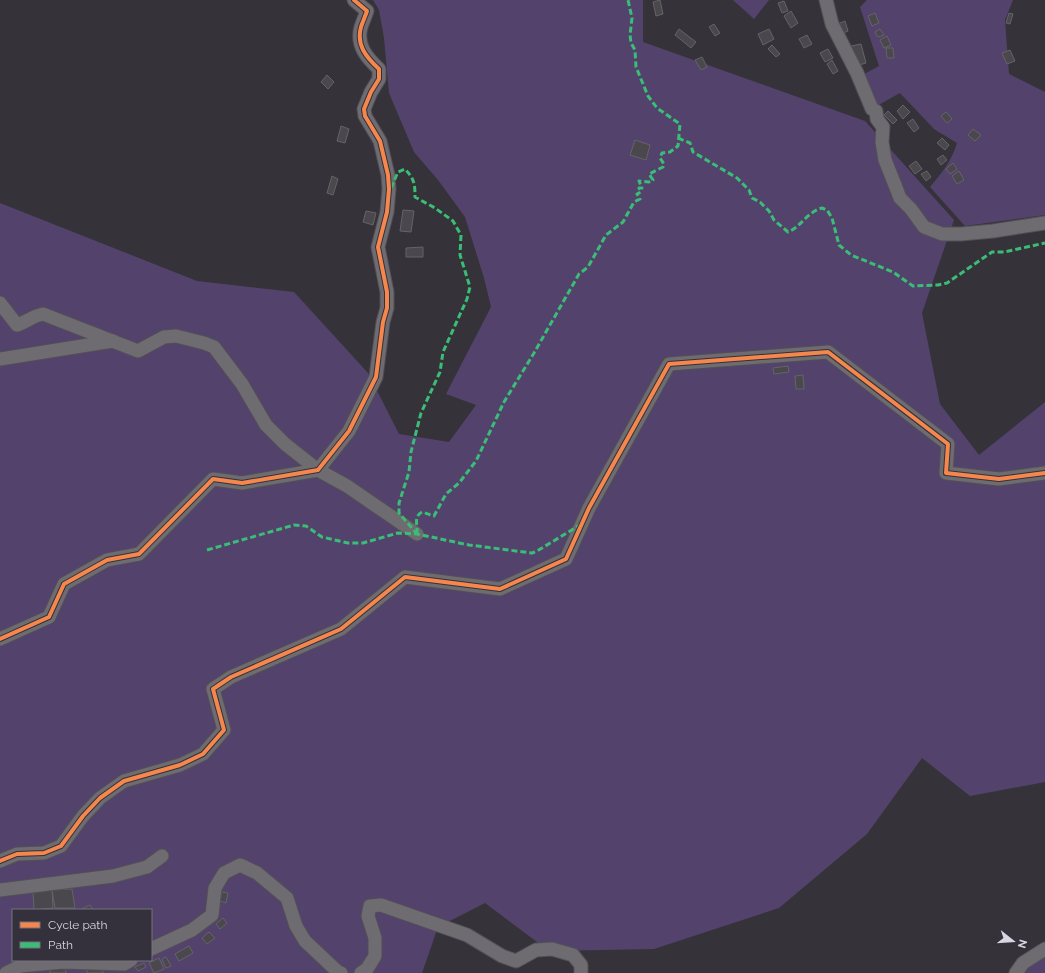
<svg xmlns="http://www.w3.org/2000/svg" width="1045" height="973" font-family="Raleway,sans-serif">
	<rect width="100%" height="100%" fill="#353339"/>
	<g fill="#53436c" fill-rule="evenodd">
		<path d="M373,0h270v42l222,79 89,99 -32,93 18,91 39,51 66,-53v380l-75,14 -48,-38 -55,76 -88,74 -125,41 -105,2 -64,-48 -47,24 -16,46h-422v-770l197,78 97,11 74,81 31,61 50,8 27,-37 -30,-11 45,-87 -7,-29 -19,-61 -27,-37 -24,-28 -25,-59 -5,-55 -5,-28zM13,910h138v50h-138z"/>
		<polygon points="733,0 769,0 754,19"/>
		<path d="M867,0h146l-8,20 4,54 36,18v123l-80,11 -35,-39c12,-14 22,-27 27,-44l-23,-14 -34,-36 -34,19 -13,-32 26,-14 -19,-59z"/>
		<polygon points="1045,943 1045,973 1008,973"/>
	</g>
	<g fill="#4a484d" stroke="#656368">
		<polygon points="660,0 663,14 656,16 653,2"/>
		<polygon points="784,1 788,11 782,13 778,3"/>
		<polygon points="791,11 798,23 791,28 784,16"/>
		<polygon points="875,13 879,23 872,26 868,16"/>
		<polygon points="1009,13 1013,14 1010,24 1006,23"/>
		<polygon points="845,21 848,31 841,34 838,24"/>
		<polygon points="714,24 720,33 715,36 709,27"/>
		<polygon points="679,29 696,42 691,48 675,35"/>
		<polygon points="769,29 774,39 763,45 758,34"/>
		<polygon points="880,29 884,35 878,37 875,32"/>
		<polygon points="807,35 812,44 804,48 799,39"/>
		<polygon points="887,36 891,45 884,48 880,40"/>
		<polygon points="861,44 866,63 856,66 851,46"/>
		<polygon points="772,45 780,54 776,57 768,49"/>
		<polygon points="886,48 893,48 894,58 887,58"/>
		<polygon points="828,49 833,58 825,62 820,53"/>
		<polygon points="1010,50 1015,61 1007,64 1002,53"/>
		<polygon points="702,57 707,67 701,70 695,60"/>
		<polygon points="832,60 838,71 833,74 827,64"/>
		<polygon points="327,75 334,82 328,89 321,82"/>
		<polygon points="903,105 910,112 903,119 897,111"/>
		<polygon points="888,111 897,120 893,124 884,115"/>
		<polygon points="946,112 952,119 947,123 941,116"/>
		<polygon points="913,119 919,128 914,132 907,123"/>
		<polygon points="341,126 349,129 345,143 337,141"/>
		<polygon points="973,129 981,135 975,141 968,135"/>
		<polygon points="942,138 949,145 945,150 937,143"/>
		<polygon points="635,140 650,145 646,160 630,155"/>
		<polygon points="943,155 947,160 941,165 937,159"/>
		<polygon points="916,161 922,169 915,174 909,166"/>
		<polygon points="953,163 957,169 950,174 946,169"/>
		<polygon points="927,171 931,177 926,181 921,174"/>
		<polygon points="959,171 964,180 957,184 952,176"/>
		<polygon points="332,176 338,179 333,195 327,193"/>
		<polygon points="403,210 414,211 411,232 400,231"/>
		<polygon points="366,211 376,213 373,225 363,222"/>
		<polygon points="423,247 423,257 406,257 406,248"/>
		<polygon points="788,366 789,372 774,374 773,368"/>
		<polygon points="803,375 804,389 796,389 795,376"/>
		<polygon points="52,889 53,908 34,910 33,891"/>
		<polygon points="72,889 75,908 55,908 52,890"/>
		<polygon points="222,892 228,893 226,903 220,901"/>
		<polygon points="90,905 93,910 82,910 82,909"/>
		<polygon points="223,918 227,923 220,929 216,924"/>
		<polygon points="209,932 215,938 207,944 202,938"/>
		<polygon points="189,946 193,953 179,961 175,954"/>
		<polygon points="166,957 171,966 166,968 162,959"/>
		<polygon points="159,958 164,969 154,973 149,963"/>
		<polygon points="144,963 146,967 138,971 135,967"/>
		<polygon points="65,967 66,973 50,973 49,969"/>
		<polygon points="87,968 103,970 103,973 87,973"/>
	</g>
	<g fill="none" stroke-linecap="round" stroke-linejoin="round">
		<defs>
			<g id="street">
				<polyline points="826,0 832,24 857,73 872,109 876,111 877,119 883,127 882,142 885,160 895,185 900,198 911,209 924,227 942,234 961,234 993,231 1045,223"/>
				<path d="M0,303l17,22c9,-3 16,-9 26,-11l95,37 26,-14 12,-1 28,7 10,4 28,37 24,41 19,19 33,26 29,16 70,48"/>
				<polyline points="0,359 113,341"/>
				<path d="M0,639l49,-22 15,-33 43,-24 32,-6 74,-75 29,4 76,-13 31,-39 27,-54 7,-55 4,-14v-16l-9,-45 9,-35 2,-23 -1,-14 -8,-34 -15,-25 -1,-7 7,-17 8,-13v-10c-13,-12 -23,-24 -18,-42 2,-6 4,-10 6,-16l-13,-11"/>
				<polyline points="0,861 17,854 44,853 61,846 83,816 100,798 124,781 180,765 203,754 224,730 213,689 231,677 341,629 405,577 500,589 566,559 589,508 669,364 828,352 948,444 946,473 999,479 1045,473"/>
				<polyline points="0,890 113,876 147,867 162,856"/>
				<polyline points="151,949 192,930 212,915 215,888 224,873 240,865 257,873 287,898 296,926 305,941 338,972 341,973"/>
				<polyline points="6,973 20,966 63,962 124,964 131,960"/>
				<polyline points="361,973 367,969 375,956 375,938 368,916 370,906 381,905 467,935 502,956 516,961 536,950 552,949 573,955 581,965 581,973"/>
				<polyline points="1016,973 1023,963 1045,949"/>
			</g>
		</defs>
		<use href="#street" stroke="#525056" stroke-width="15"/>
		<use href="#street" stroke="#6e6c71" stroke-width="13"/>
		<g stroke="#3abd76" stroke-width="3" stroke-dasharray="6 3" stroke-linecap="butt">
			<path d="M678,138l12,5 3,9 44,26 12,12 3,8 8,4 9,9 5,9 14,12c13,-5 19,-20 34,-24l5,2 5,8 7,27 12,10 42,17 20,14 25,-1 9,-2 45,-31h12l41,-9"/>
			<path d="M391,188l7,-16 7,-3c9,10 10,14 10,28l20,11 18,13 8,14 -1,20 10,32 -3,12 -24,53 -3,20 -19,41 -10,39 -2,20 -10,31v10l18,21"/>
			<path d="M417,534c1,-8 -4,-17 5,-22l12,4 12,-22 13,-11 17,-22 28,-59 30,-49 45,-79 9,-7 18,-32 17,-13 11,-20 6,-3 -3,-5 4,-2 -2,-4h3l-3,-7 10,1 4,-2 -4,-6 14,-7 1,-3 -4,-6 2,-5 8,-1 8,-6 2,-22 -23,-16 -9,-12 -12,-29 -1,-17 -4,-7 -1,-8 2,-17 -4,-18"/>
			<polyline points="207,550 294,525 306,526 322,537 348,543 363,543 398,533 417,534 469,545 532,553 537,551 580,525"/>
		</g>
		<defs>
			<g id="cycleway">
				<path d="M0,639l49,-22 15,-33 43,-24 32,-6 74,-75 29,4 76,-13 31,-39 27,-54 7,-55 4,-14v-16l-9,-45 9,-35 2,-23 -1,-14 -8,-34 -15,-25 -1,-7 7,-17 8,-13v-10c-13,-12 -23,-24 -18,-42 2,-6 4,-10 6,-16l-13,-11"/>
				<polyline points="0,861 17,854 44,853 61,846 83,816 100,798 124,781 180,765 203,754 224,730 213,689 231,677 341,629 405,577 500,589 566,559 589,508 669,364 828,352 948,444 946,473 999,479 1045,473"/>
			</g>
		</defs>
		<use href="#cycleway" stroke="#34303c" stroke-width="6"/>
		<use href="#cycleway" stroke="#f5874c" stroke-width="4"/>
	</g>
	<rect x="12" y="909" width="140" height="52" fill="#34303c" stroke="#76727d"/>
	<rect x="20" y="922" width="20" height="6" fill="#f5874c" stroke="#76727d"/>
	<text x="48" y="929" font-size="12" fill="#d8d6de">Cycle path</text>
	<rect x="20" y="942" width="20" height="6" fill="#3abd76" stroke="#76727d"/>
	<text x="48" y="949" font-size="12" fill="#d8d6de">Path</text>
	<g transform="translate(1013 941) rotate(107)" stroke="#34303c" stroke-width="3" paint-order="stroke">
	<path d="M0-3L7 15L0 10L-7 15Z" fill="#d8d6de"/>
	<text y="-6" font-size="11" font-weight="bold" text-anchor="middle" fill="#d8d6de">N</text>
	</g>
</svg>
